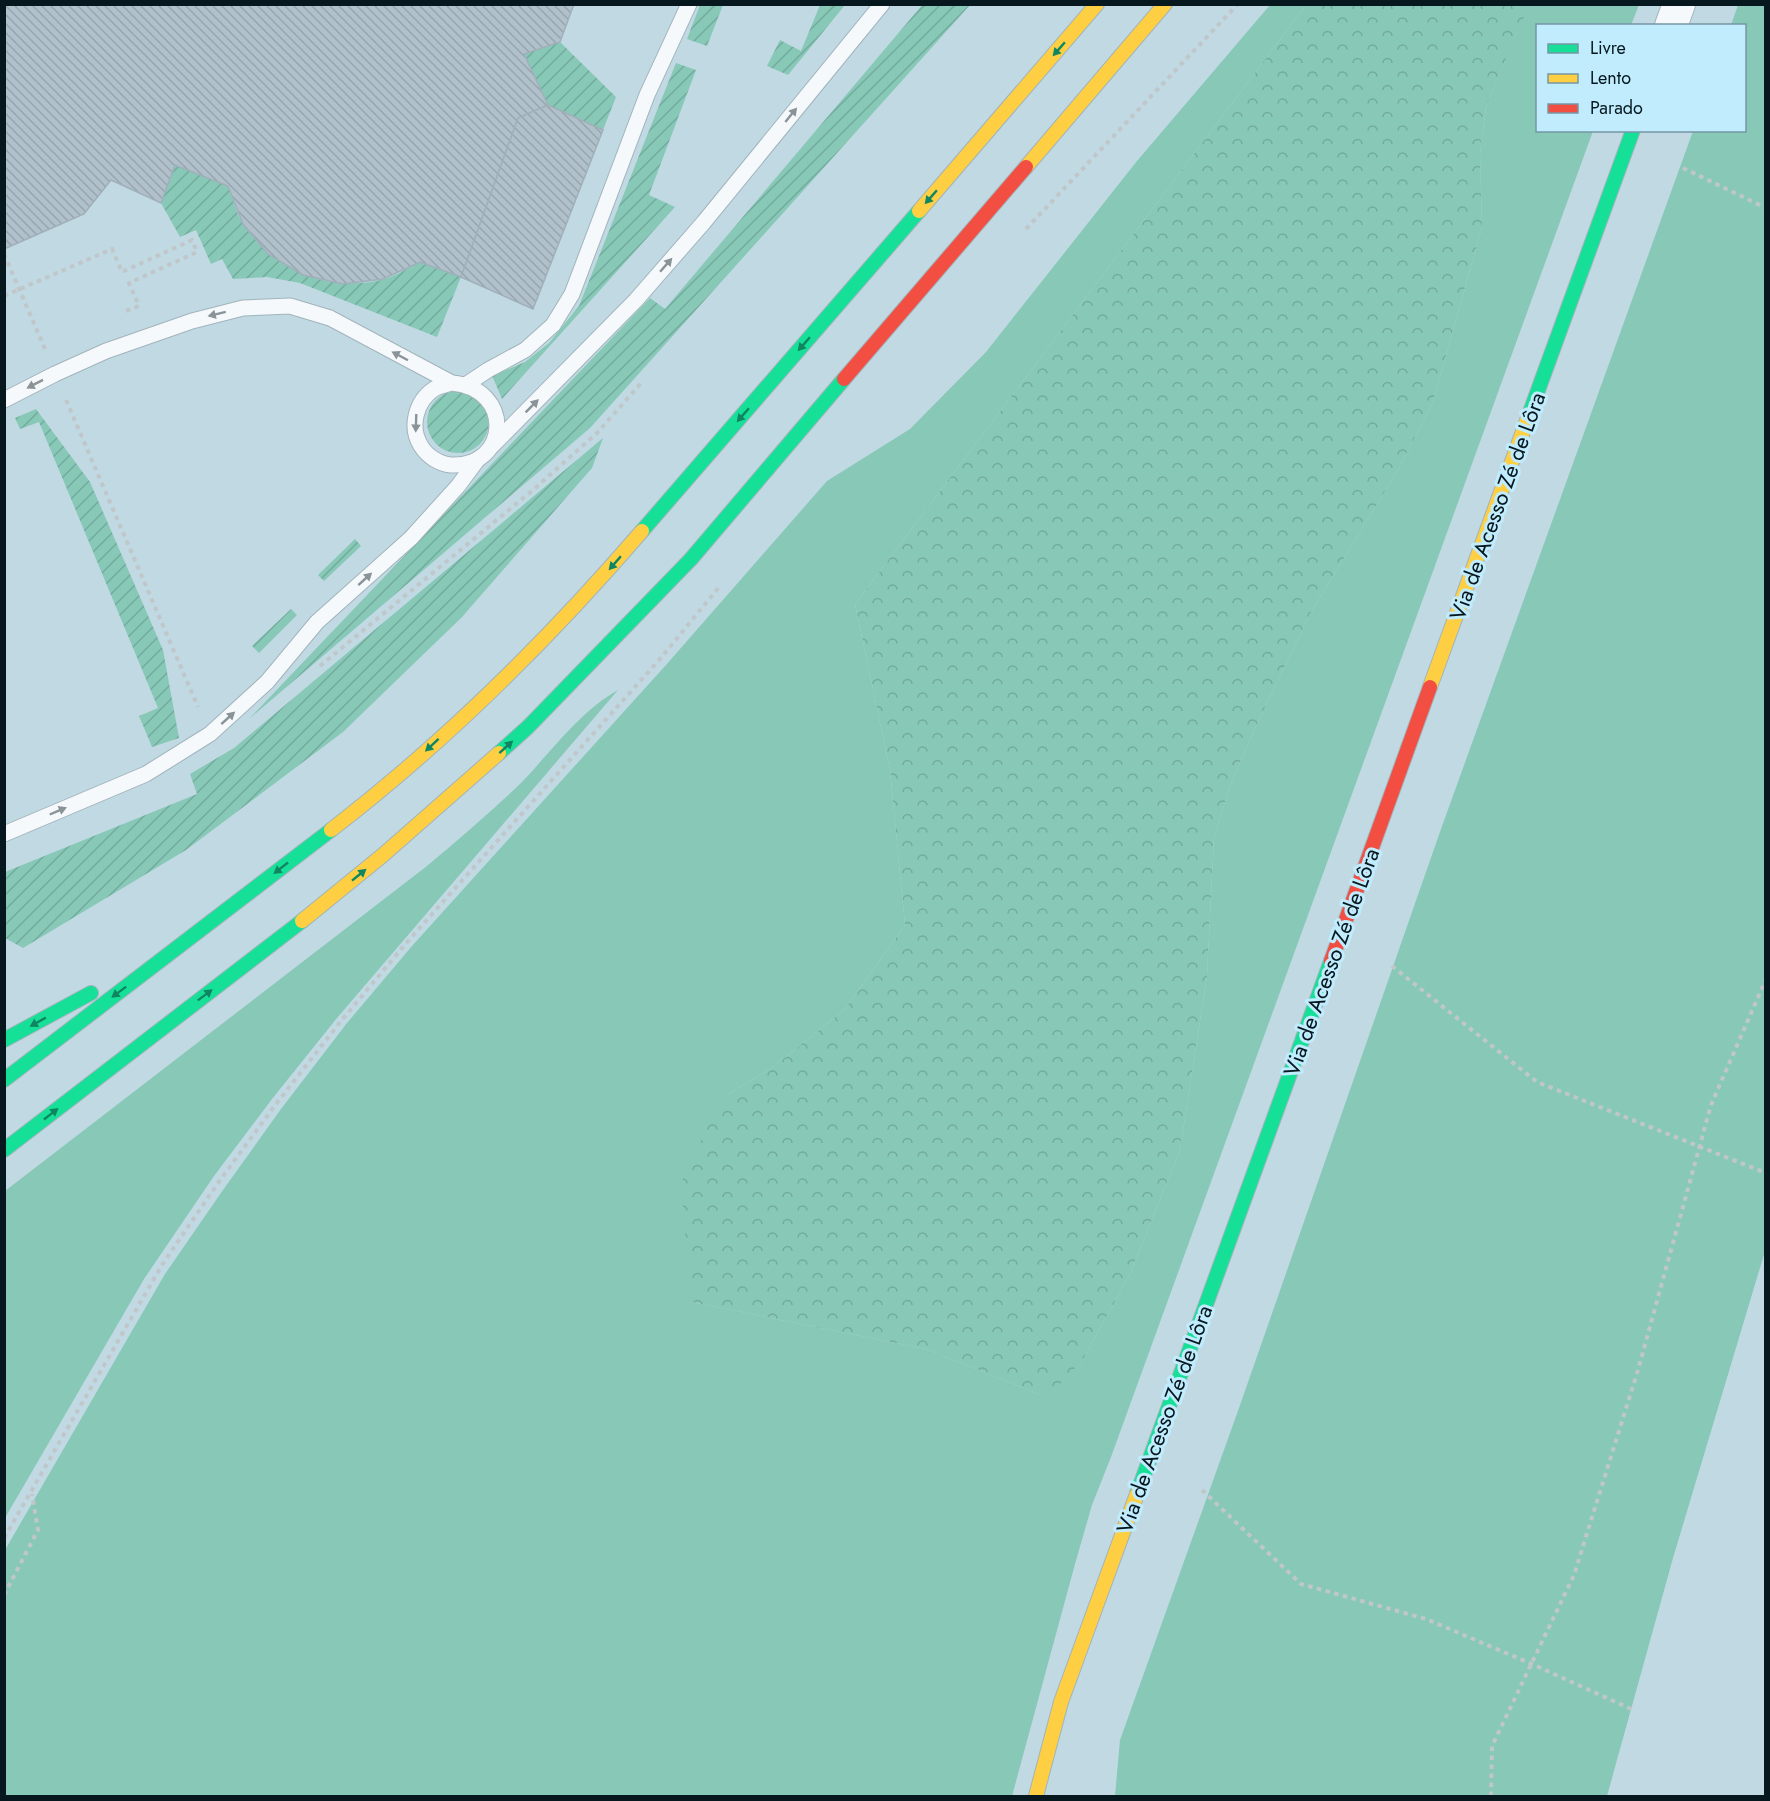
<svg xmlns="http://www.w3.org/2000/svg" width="1770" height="1801" font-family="Jost,sans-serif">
	<defs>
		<pattern id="forest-crowns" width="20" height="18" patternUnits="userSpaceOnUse" patternTransform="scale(1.5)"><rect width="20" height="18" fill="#87c8b7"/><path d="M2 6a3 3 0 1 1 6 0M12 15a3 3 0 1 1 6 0" fill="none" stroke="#73ab9d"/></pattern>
		<pattern id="garden-furrows" width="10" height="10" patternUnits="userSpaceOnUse" patternTransform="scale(1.5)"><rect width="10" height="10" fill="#87c8b7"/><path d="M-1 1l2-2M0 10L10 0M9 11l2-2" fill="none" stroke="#73ab9d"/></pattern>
		<pattern id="building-back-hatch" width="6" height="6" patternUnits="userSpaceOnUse" patternTransform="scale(1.5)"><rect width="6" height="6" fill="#b1c1cb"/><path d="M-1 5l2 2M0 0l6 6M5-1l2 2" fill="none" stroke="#97a5ae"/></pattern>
	</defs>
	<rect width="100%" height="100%" fill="#c1d9e3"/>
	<g fill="#87c8b7">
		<polygon points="1270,5 1306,5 855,604 890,770 905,925 845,1009 772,1068 728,1094 691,1302 926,1349 1041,1395 1082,1361 1130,1274 1180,1150 1207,976 1214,837 1230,786 1256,726 1310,614 1399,468 1433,402 1482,227 1480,153 1486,107 1522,19 1534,5 1639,5 1631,25 1538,26 1538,130 1593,131 1111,1457 1092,1505 1075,1564 1012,1796 5,1796 5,1550 165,1274 223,1190 281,1109 347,1023 412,946 666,665 827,481 910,429 986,352 1137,161"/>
		<polygon points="1738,5 1766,5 1765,1251 1673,1558 1607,1796 1115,1796 1120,1740 1239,1408 1441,829 1693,131 1744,130 1744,26 1731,25"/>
		<path d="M618,690l-281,328 -65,81 -58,77 -70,103 -139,239v-327l422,-325c32,-27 64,-54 94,-83 31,-32 58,-71 97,-93z"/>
	</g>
	<polygon fill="url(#forest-crowns)" points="1306,5 1534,5 1522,20 1486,107 1480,153 1482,227 1433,402 1399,468 1310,614 1256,726 1230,786 1214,837 1207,976 1180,1150 1130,1274 1082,1361 1055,1389 1041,1395 926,1349 691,1302 681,1183 709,1124 728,1094 772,1068 845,1009 905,925 890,770 855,604"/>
	<g fill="url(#garden-furrows)">
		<polygon points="923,4 970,5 590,428 249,719 650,298 665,309"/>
		<polygon points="700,5 723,5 707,46 687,39"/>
		<polygon points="820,5 845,5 788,75 767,66 780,40 801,51"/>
		<polygon points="560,42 616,97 603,130 548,105 524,54"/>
		<polygon points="676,63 696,70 649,195 675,207 502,399 491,373 504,371 525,362 549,343 579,306"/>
		<path d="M175,165l53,21c5,12 8,28 16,39 31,46 83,67 137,55 13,-3 27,-12 39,-18l41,15 -24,60 -137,-54 -33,-6 -34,2 -11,-20 -11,5 -15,-34 -16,7 -19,-34z"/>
		<circle cx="458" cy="422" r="31"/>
		<polygon points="36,409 90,482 163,650 179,738 152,747 139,716 158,708 39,422 20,429 15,418"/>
		<polygon points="603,438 592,468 462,617 343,732 186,850 23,948 5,938 5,872 197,794 190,774 234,748"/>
		<polygon points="355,539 361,546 324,581 318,575"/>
		<polygon points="291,609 297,615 259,653 252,646"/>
	</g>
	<g fill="url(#building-back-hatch)" stroke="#a0b0ba" stroke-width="1.5">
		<polygon points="4,4 574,4 560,42 524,54 548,105 518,118 461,277 420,262 383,279 343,284 303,275 268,254 243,224 228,186 175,165 161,203 111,180 84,214 4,249"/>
		<polygon points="548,105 603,130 533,309 461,277 518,118"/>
	</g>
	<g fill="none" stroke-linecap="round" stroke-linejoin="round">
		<defs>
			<g id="lane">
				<polyline points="467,384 488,370 525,350 553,325 572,294 647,95 689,4"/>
				<path d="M4,400l51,-26 51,-23 86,-30 51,-13 47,-2 40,12 122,65c63,6 57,85 -1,82 -12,-1 -24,-9 -30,-19 -12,-19 -5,-45 13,-57 5,-3 12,-4 18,-6"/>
				<polyline points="493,445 636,300 704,222 882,4"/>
				<polyline points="4,834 146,774 210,734 267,682 317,622 411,538 458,486 478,459"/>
			</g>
			<polyline id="street" points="1671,26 1679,4"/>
			<g id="fast">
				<polyline points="1529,415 1633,130"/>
				<polyline points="642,531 919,211"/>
				<polyline points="499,753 528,727 691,559 844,379"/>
				<polyline points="4,1040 91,993"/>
				<polyline points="4,1080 331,830"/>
				<polyline points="4,1150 302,921"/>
				<polyline points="1137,1494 1331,961"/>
			</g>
			<g id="slow">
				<polyline points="1026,167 1165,4"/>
				<polyline points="919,211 1097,4"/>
				<polyline points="1430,687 1529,415"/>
				<path d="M331,830c113,-87 218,-191 311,-299"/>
				<polyline points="302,921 383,855 499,753"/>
				<polyline points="1036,1796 1061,1702 1137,1494"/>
			</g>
			<g id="jam">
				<polyline points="844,379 1026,167"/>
				<polyline points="1331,961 1430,687"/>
			</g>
		</defs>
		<use href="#lane" stroke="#a1b4bc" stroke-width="17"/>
		<use href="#street" stroke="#a1b4bc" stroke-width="34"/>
		<use href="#fast" stroke="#a1b4bc" stroke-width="16"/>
		<use href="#slow" stroke="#a1b4bc" stroke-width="16"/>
		<use href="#jam" stroke="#a1b4bc" stroke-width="16"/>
		<g stroke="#c0c7ca" stroke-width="4" stroke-dasharray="4.5 4.5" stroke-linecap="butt">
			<polyline points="1683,168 1766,208"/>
			<polyline points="1026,229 1238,4"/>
			<polyline points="4,254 45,349"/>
			<polyline points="4,296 112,249 122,272 192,240 197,252 129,283 139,306 126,311"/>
			<polyline points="66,400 198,707"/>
			<polyline points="320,666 533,490 597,433 643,381"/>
			<polyline points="1392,966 1537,1082 1766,1173"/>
			<polyline points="1202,1490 1301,1584 1426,1619 1532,1664 1631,1709"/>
			<polyline points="4,1538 162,1265 218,1183 276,1104 341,1021 408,941 660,659 719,587"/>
			<polyline points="4,1595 38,1530 32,1494"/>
			<polyline points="1491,1796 1492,1746 1574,1575 1638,1370 1711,1105 1766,979"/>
		</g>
		<use href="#lane" stroke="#f6f9fb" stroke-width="15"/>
		<use href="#street" stroke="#f6f9fb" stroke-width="32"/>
		<use href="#fast" stroke="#16e098" stroke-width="14"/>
		<use href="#slow" stroke="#ffcf43" stroke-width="14"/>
		<use href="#jam" stroke="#f24e42" stroke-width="14"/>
	</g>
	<defs><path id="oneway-solid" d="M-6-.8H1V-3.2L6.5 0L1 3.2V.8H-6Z" transform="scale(1.5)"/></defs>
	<g fill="#0f8661">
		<use href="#oneway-solid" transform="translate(1059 49) rotate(131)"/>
		<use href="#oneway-solid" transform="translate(931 197) rotate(131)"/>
		<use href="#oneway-solid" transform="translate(804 344) rotate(131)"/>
		<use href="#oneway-solid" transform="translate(743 415) rotate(131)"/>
		<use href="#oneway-solid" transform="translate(615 563) rotate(131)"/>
		<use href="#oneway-solid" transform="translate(432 745) rotate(137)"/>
		<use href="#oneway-solid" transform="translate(506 747) rotate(-42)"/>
		<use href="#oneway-solid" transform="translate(281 868) rotate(142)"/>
		<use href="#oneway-solid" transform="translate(359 875) rotate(-39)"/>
		<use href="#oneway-solid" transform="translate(119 992) rotate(143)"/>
		<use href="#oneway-solid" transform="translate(205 995) rotate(-37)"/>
		<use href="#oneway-solid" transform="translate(38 1022) rotate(151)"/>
		<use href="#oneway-solid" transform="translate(51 1114) rotate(-38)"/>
	</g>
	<g fill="#8a9397">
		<use href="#oneway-solid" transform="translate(791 115) rotate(-51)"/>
		<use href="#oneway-solid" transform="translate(666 265) rotate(-49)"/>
		<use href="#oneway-solid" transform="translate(217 314) rotate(166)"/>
		<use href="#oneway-solid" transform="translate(400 356) rotate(-152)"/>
		<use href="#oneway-solid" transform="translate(35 384) rotate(153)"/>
		<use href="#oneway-solid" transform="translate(532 406) rotate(-45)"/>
		<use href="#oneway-solid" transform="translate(416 423) rotate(92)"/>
		<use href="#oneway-solid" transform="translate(365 579) rotate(-42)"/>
		<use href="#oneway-solid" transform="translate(228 718) rotate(-42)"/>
		<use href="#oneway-solid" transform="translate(58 811) rotate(-23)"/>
	</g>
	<g text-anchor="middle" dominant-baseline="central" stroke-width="6" stroke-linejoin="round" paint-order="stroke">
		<g font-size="22" fill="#06171d" stroke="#c0ecfe">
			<text transform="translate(1497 506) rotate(-70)">Via de Acesso Zé de Lôra</text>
			<text transform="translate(1331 962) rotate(-70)">Via de Acesso Zé de Lôra</text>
			<text transform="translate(1164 1419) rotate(-70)">Via de Acesso Zé de Lôra</text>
		</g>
	</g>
	<rect width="1770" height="1801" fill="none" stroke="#06171d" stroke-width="12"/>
	<rect x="1536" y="24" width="210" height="108" fill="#c0ecfe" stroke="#7697a4" stroke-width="1.5"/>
	<rect x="1548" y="44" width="30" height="9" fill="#16e098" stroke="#7697a4" stroke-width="1.5"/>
	<text x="1590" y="54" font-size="18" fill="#06171d">Livre</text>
	<rect x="1548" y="74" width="30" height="9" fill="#ffcf43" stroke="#7697a4" stroke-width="1.5"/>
	<text x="1590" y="84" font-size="18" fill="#06171d">Lento</text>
	<rect x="1548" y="104" width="30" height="9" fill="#f24e42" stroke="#7697a4" stroke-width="1.5"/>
	<text x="1590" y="114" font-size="18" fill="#06171d">Parado</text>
</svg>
